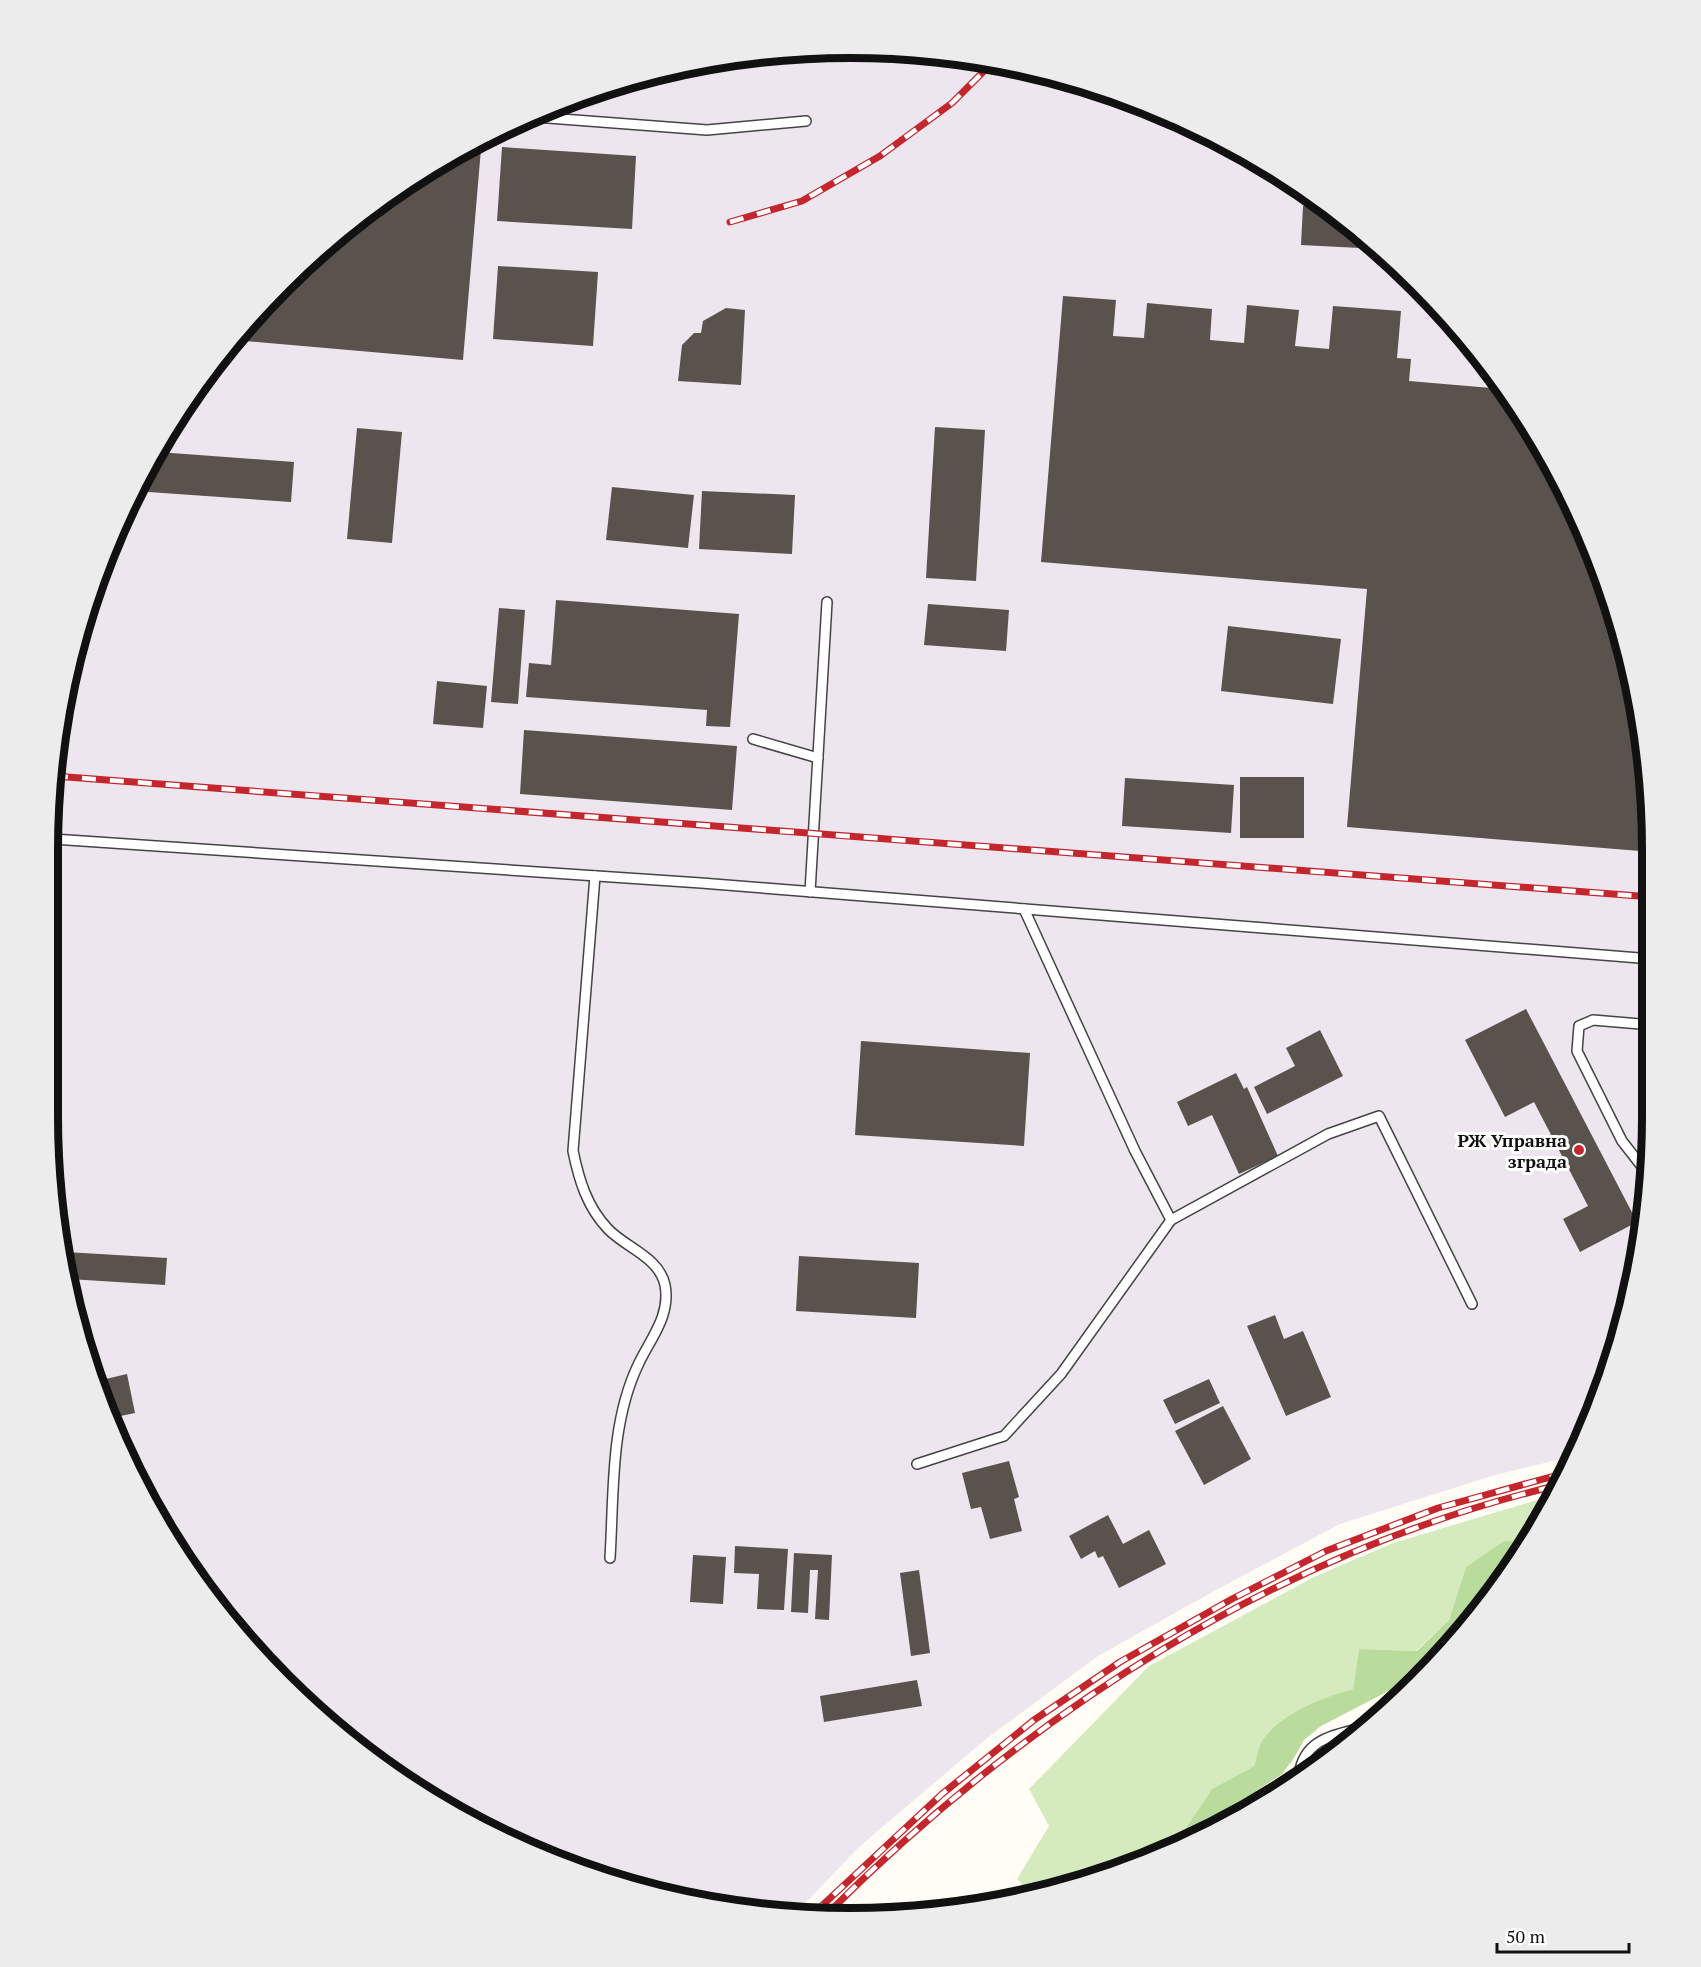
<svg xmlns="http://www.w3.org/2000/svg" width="1701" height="1967" font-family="'PT Serif',serif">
	<rect width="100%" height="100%" fill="#fffdf5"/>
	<polygon fill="#eee6ef" points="903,50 1059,75 1206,131 1339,214 1454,322 1546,450 1611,593 1651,798 1653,1117 1638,1273 1592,1423 1574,1456 1495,1475 1340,1524 1216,1590 1098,1656 986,1739 859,1847 795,1914 745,1912 543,1858 362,1753 247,1645 131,1472 75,1324 48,1117 55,745 90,593 131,495 214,362 322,247 450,155 593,90 746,55"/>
	<path fill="#d5ebbd" d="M1554,1495l-26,47h-24l-38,25 -17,53 -33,31 -57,-2 -6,40c-29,8 -71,25 -90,50 -5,7 -6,19 -9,27l-42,23 -39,58 -65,30 -79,15 -12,-13 32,-53 -20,-37 120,-123 165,-89 79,-34z"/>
	<path fill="#b9dc9c" d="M1504,1541l24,1 -10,21 -87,106 -110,57 -17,14 -10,18 -12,16 -47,31 -12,19 -50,23 39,-58 42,-23c3,-8 4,-20 9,-27 19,-26 61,-42 90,-50l6,-40 58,2 32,-31 17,-53z"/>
	<g fill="#5a524d">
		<polygon points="502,147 636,156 632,229 497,221"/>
		<polygon points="467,148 481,149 463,360 234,340 322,247 450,155"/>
		<polygon points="1303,206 1329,208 1339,214 1360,234 1360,248 1301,245"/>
		<polygon points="498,266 598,272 593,346 493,339"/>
		<polygon points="1063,296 1116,300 1113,336 1144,338 1147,303 1212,309 1210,340 1244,343 1247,305 1299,310 1295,346 1329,349 1333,306 1401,311 1397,358 1411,359 1409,381 1503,389 1546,450 1611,593 1651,798 1652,852 1347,827 1367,589 1041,562"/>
		<polygon points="726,308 745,310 741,385 678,381 682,345 694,333 701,333 703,321"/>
		<polygon points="935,427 985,430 976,581 926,578"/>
		<polygon points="357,428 402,432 392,543 347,539"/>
		<polygon points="158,452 294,462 291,502 134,491"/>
		<polygon points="612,487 694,495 688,548 606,540"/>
		<polygon points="702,491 795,495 792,554 699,549"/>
		<polygon points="556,600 739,614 730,727 706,726 707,710 526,697 529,663 551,665"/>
		<polygon points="928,604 1009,610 1006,651 924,645"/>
		<polygon points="499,608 525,610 518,704 491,702"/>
		<polygon points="1228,626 1341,639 1333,704 1221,691"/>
		<polygon points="437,681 487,686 483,728 433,724"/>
		<polygon points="524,730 737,746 732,810 520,794"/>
		<rect x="1240" y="777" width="64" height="61"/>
		<polygon points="1125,778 1234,785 1231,833 1122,826"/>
		<polygon points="1526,1009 1637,1222 1580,1252 1563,1219 1588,1206 1534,1102 1505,1117 1465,1040"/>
		<polygon points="1320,1030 1343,1076 1267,1114 1254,1087 1295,1066 1286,1048"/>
		<polygon points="861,1041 1030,1053 1024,1146 855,1135"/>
		<polygon points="1236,1073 1244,1089 1247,1087 1278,1156 1239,1174 1212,1115 1188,1126 1177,1102"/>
		<polygon points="66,1252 167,1258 165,1285 69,1279"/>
		<polygon points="799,1256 919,1263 916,1318 796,1311"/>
		<polygon points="1275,1315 1284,1339 1303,1331 1331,1397 1286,1416 1247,1326"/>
		<polygon points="127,1374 135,1413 111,1418 97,1381"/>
		<polygon points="1209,1379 1220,1403 1175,1424 1163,1400"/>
		<polygon points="1223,1406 1251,1459 1204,1485 1175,1431"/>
		<polygon points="1009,1461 1019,1497 1014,1499 1022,1531 990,1539 981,1507 971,1509 962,1473"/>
		<polygon points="1108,1515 1123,1544 1149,1530 1166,1564 1119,1588 1103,1556 1098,1558 1095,1551 1081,1559 1069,1536"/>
		<polygon points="735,1546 788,1549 784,1610 757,1609 759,1574 734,1573"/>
		<polygon points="794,1553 832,1555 829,1620 815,1619 818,1570 810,1570 808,1613 791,1612"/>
		<polygon points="693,1555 726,1557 723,1604 690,1602"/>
		<polygon points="919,1570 930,1653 911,1656 900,1573"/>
		<polygon points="917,1680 922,1706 824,1722 820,1696"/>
		<polygon points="1259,1802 1261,1804 1247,1814 1247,1813"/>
	</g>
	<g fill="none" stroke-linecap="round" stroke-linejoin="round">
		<defs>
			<g id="service">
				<polyline points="535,117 707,130 806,121"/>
				<polyline points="753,739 818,758"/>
				<polyline points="53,839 701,883 1652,959"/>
				<path d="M595,876l-22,275c6,29 14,56 35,78 18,19 51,28 57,56 6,31 -15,54 -27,80 -28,59 -24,129 -28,193"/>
				<polyline points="810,892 827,602"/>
				<polyline points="1024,909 1135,1151 1171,1220"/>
				<polyline points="1647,1173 1622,1141 1577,1051 1579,1026 1593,1020 1652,1025"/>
				<polyline points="917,1464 1004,1436 1061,1374 1171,1220 1328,1134 1379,1116 1472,1304"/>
				<path d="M1299,1775c5,-35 32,-39 61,-47"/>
			</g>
		</defs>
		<use href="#service" stroke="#444" stroke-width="12"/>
		<use href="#service" stroke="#fff" stroke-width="9"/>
		<defs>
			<g id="rail">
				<polyline points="730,222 802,201 880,156 952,103 991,64"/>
				<polyline points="54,776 1652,897"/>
				<polyline points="813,1914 942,1794 1034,1720 1120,1662 1232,1599 1326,1551 1438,1508 1565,1473"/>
				<path d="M826,1915c202,-202 453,-364 733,-430"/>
			</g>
		</defs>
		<use href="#rail" stroke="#c4262e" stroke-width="7"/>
		<use href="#rail" stroke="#fff" stroke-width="4.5" stroke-dasharray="14" stroke-linecap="butt"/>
	</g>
	<circle fill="#c4262e" stroke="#fff" stroke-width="2" cx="1579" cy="1150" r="6"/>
	<g text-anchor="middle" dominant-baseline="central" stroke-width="6" stroke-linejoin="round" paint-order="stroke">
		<g font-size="18" font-weight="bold" fill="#111" stroke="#fff" text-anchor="end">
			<text x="1567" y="1140">РЖ Управна<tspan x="1567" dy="21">зграда</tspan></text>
		</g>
	</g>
	<path d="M0 0H1701V1967H0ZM850 58H850A792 792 0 0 1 1642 850V1116A792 792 0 0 1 850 1908H850A792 792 0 0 1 58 1116V850A792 792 0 0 1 850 58Z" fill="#ececec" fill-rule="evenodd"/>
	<path fill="none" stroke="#111" stroke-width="8" d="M850 58H850A792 792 0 0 1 1642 850V1116A792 792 0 0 1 850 1908H850A792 792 0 0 1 58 1116V850A792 792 0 0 1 850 58Z"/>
	<path d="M1497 1943v9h132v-9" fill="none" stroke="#111111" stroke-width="3"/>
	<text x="1506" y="1943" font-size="18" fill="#111111" stroke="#ffffff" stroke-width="4.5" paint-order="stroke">50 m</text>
</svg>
